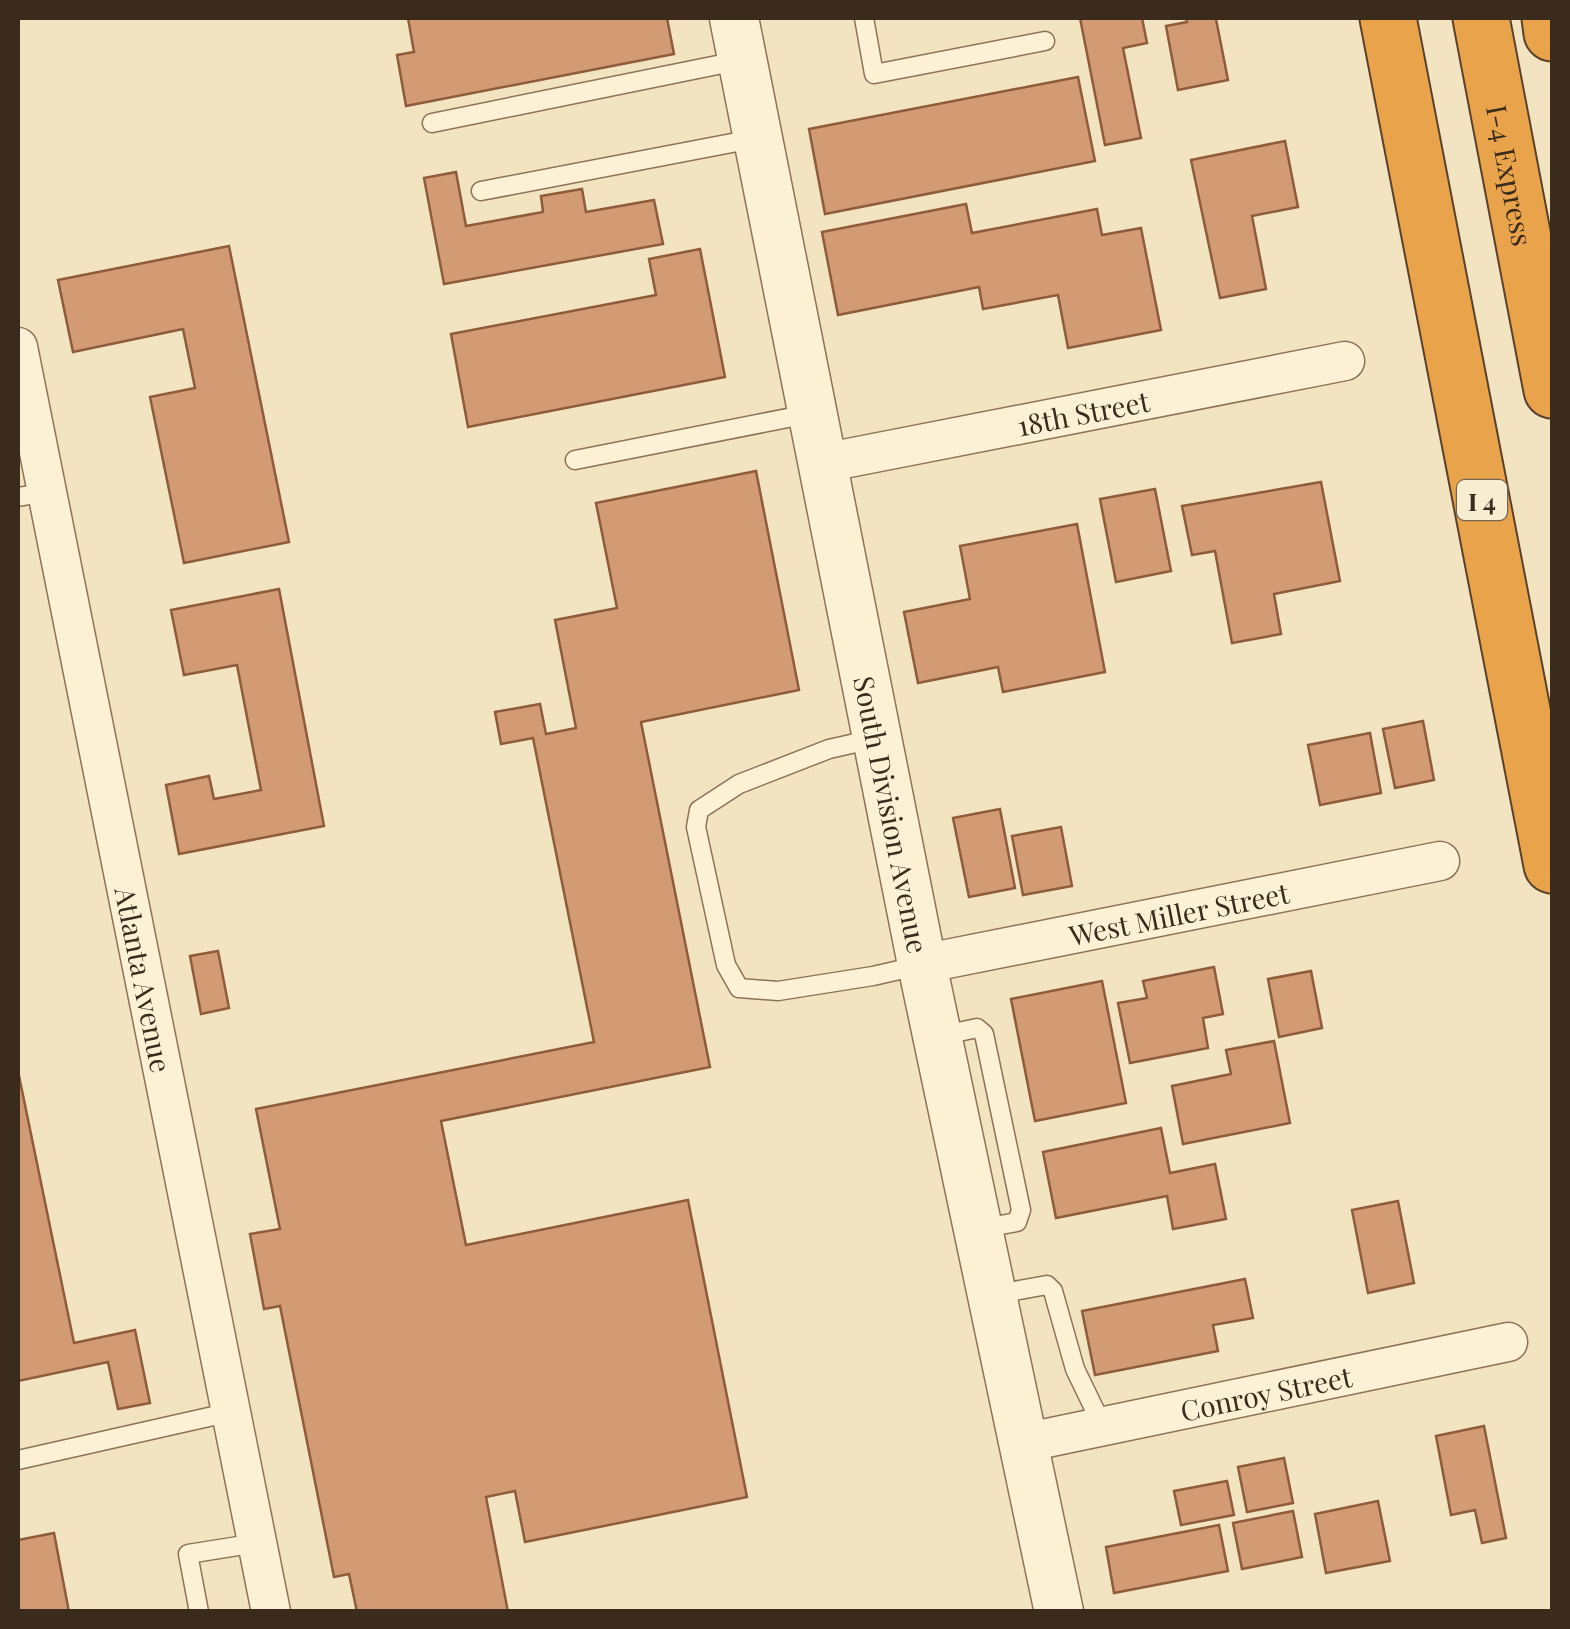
<svg xmlns="http://www.w3.org/2000/svg" width="1570" height="1629" font-family="'Playfair Display',serif">
	<rect width="100%" height="100%" fill="#f2e3c1"/>
	<g fill="#d39b73" stroke="#8e5c3a" stroke-width="2.5">
		<polygon points="408,18 667,18 674,54 406,106 397,55 414,52"/>
		<polygon points="1080,18 1142,18 1147,43 1123,48 1141,138 1105,145"/>
		<polygon points="1186,18 1223,18 1216,19 1228,80 1178,90 1166,26 1187,22"/>
		<polygon points="1078,77 1095,161 825,214 809,129"/>
		<polygon points="1285,141 1298,207 1252,216 1266,289 1220,298 1191,160"/>
		<polygon points="456,172 466,226 543,212 541,196 582,189 586,212 654,200 663,244 444,284 424,178"/>
		<polygon points="966,204 972,233 1097,209 1102,235 1141,228 1161,330 1068,348 1058,295 983,309 979,287 838,315 822,232"/>
		<polygon points="229,246 289,542 184,563 150,397 195,388 183,329 73,352 58,280"/>
		<polygon points="700,249 725,377 468,427 451,334 656,295 649,259"/>
		<polygon points="756,471 799,690 641,722 710,1067 441,1121 466,1245 688,1200 747,1497 525,1542 515,1491 486,1497 508,1612 357,1612 349,1574 334,1577 280,1306 264,1309 250,1234 280,1229 256,1109 594,1042 533,738 501,744 495,712 540,704 546,734 576,728 555,620 617,608 596,503"/>
		<polygon points="1321,482 1340,581 1274,594 1281,634 1232,643 1215,551 1192,555 1182,506"/>
		<polygon points="1155,489 1171,571 1116,582 1100,499"/>
		<polygon points="1077,524 1105,672 1003,692 998,667 918,683 904,612 970,599 960,546"/>
		<polygon points="279,589 324,826 179,854 166,785 209,776 214,799 261,790 237,665 184,675 171,610"/>
		<polygon points="1423,721 1434,780 1395,788 1383,729"/>
		<polygon points="1370,733 1381,793 1320,805 1308,745"/>
		<polygon points="1000,809 1015,888 969,897 953,818"/>
		<polygon points="1061,827 1072,886 1023,895 1012,836"/>
		<polygon points="218,951 229,1008 201,1014 190,956"/>
		<polygon points="1214,967 1223,1014 1203,1018 1208,1048 1130,1063 1118,1003 1147,998 1143,981"/>
		<polygon points="1311,971 1322,1028 1279,1037 1268,979"/>
		<polygon points="1102,981 1126,1103 1035,1121 1011,999"/>
		<polygon points="1274,1041 1290,1123 1183,1144 1172,1086 1231,1074 1226,1050"/>
		<polygon points="18,1071 74,1343 135,1330 150,1403 118,1409 108,1362 18,1381"/>
		<polygon points="1161,1128 1170,1173 1215,1164 1226,1219 1173,1229 1167,1196 1056,1218 1043,1152"/>
		<polygon points="1398,1201 1414,1283 1368,1293 1352,1210"/>
		<polygon points="1245,1279 1253,1318 1213,1325 1218,1351 1095,1375 1082,1311"/>
		<polygon points="1484,1426 1506,1538 1482,1543 1475,1510 1451,1515 1436,1436"/>
		<polygon points="1284,1458 1293,1503 1247,1512 1238,1467"/>
		<polygon points="1227,1481 1234,1515 1181,1525 1174,1491"/>
		<polygon points="1378,1501 1390,1561 1326,1573 1315,1514"/>
		<polygon points="1293,1511 1302,1557 1242,1569 1233,1523"/>
		<polygon points="1219,1525 1228,1571 1114,1593 1106,1547"/>
		<polygon points="54,1533 69,1612 18,1612 18,1540"/>
	</g>
	<g fill="none" stroke-linecap="round" stroke-linejoin="round">
		<defs>
			<g id="service">
				<polyline points="864,18 874,74 1045,41"/>
				<polyline points="432,123 742,60"/>
				<polyline points="481,191 758,138"/>
				<polyline points="575,460 813,413"/>
				<polyline points="18,497 47,492"/>
				<polyline points="873,739 829,749 739,784 699,810 696,827 726,965 739,988 778,991 873,976 921,965"/>
				<polyline points="940,1036 977,1028 984,1034 1021,1210 1017,1222 978,1229"/>
				<polyline points="992,1295 1047,1285 1053,1291 1075,1369 1103,1427"/>
				<polyline points="18,1460 231,1412"/>
				<polyline points="199,1612 188,1554 257,1543"/>
			</g>
			<g id="minor">
				<path id="s1" d="M18,347l253,1265"/>
				<path id="s2" d="M823,463l522,-102"/>
				<path id="s3" d="M922,964l518,-103"/>
				<path id="s4" d="M1023,1443l485,-101"/>
			</g>
			<g id="tertiary">
				<path id="s5" d="M734,18l188,946 137,648"/>
			</g>
			<g id="motorway">
				<polyline points="1388,18 1552,865"/>
				<path id="s6" d="M1481,18l71,372"/>
				<polyline points="1550,18 1552,33"/>
			</g>
		</defs>
		<use href="#service" stroke="#8d7357" stroke-width="21"/>
		<use href="#minor" stroke="#8d7357" stroke-width="41"/>
		<use href="#tertiary" stroke="#8d7357" stroke-width="51"/>
		<use href="#motorway" stroke="#5a412b" stroke-width="59"/>
		<use href="#service" stroke="#fcf0d5" stroke-width="18"/>
		<use href="#minor" stroke="#fcf0d5" stroke-width="38"/>
		<use href="#tertiary" stroke="#fcf0d5" stroke-width="48"/>
		<use href="#motorway" stroke="#e9a34a" stroke-width="55"/>
	</g>
	<g text-anchor="middle" dominant-baseline="central" stroke-width="9" stroke-linejoin="round" paint-order="stroke">
		<rect fill="#f8edd1" stroke="#746552" stroke-width="2.5" x="1457" y="480" width="50" height="40" rx="8"/>
		<g font-size="25" font-weight="bold" fill="#3b2b1c">
			<text x="1482" y="500">I 4</text>
		</g>
		<g font-size="28" fill="#3b2b1c" stroke="#f8edd1">
			<text stroke="none"><textPath href="#s6" startOffset="160">I-4 Express</textPath></text>
			<text stroke="none"><textPath href="#s2" startOffset="265">18th Street</textPath></text>
			<text stroke="none"><textPath href="#s5" startOffset="812">South Division Avenue</textPath></text>
			<text stroke="none"><textPath href="#s3" startOffset="262">West Miller Street</textPath></text>
			<text stroke="none"><textPath href="#s1" startOffset="645">Atlanta Avenue</textPath></text>
			<text stroke="none"><textPath href="#s4" startOffset="248">Conroy Street</textPath></text>
		</g>
	</g>
	<rect width="1570" height="1629" fill="none" stroke="#3b2b1c" stroke-width="40"/>
</svg>
